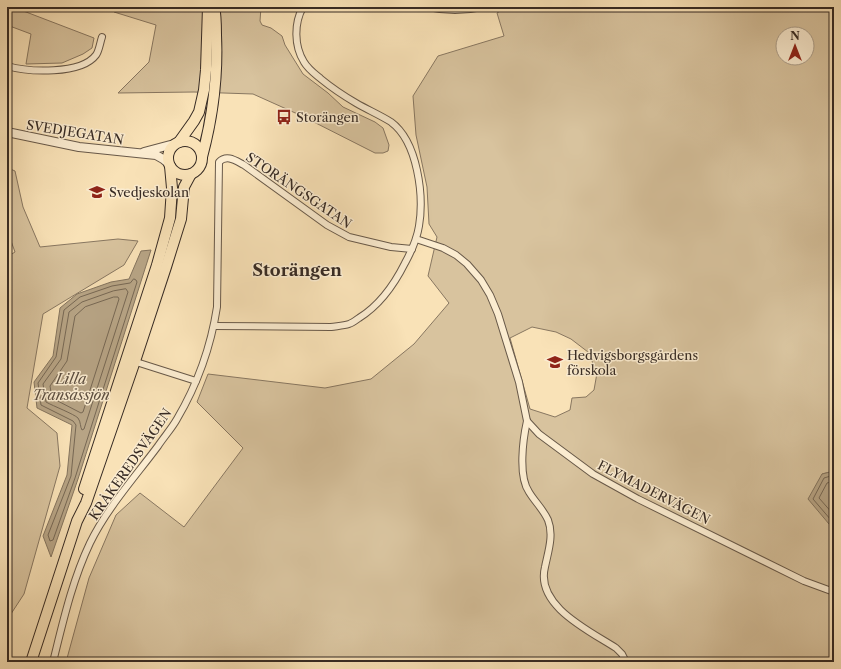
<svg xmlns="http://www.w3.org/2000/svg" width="841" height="669" font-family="'Libre Caslon Text',serif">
	<rect width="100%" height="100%" fill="#f9e2b7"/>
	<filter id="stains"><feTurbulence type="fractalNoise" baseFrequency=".005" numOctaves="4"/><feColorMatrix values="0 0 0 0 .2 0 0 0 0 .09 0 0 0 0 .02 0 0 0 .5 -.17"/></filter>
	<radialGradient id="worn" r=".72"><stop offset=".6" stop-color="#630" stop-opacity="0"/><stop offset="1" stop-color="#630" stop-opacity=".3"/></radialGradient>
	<g fill="#d8c39e" stroke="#887761" fill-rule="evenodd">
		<polygon points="7,7 13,7 94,38 92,48 83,54 62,63 26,64 31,34 7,25"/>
		<polygon points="113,7 261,7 260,21 262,25 271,28 282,36 285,45 303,74 328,93 343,107 375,122 383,128 389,145 388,151 383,153 375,153 302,116 253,94 194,92 118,93 149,62 156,25 114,12"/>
		<path d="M507,7h327v464l-12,3 7,50 5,1v137h-768l23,-84 27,-63 24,-22 44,34 59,-79 -46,-46 11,-28 117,14 46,-9 43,-35 35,-41 -21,-27 9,-39 -8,-13 -2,-37 -11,-52 -3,-39 25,-40 66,-20 -7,-23zM783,34h24v24h-24zM532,327l24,5 15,7 17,13 9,21 -3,17 -8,7 -14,1 -2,12 -15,7 -25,-8 -20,-71z"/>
		<polygon points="8,168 15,171 23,207 40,247 118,239 138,241 124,265 43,314 27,408 57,433 60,466 24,594 7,620 7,257 15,252 7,230"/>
	</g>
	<g fill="#b7a485" stroke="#84745e">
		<polygon points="151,250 78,479 51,557 43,536 67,475 72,425 37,408 34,382 53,356 60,308 77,294 111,282 129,279 141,251"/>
		<polygon points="834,471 834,525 829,524 808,499 822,474"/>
	</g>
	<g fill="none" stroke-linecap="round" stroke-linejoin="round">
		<g stroke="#776854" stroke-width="1">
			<polygon points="134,279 136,280 137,282 75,478 53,540 50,541 48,535 71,476 76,425 73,421 41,405 38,383 56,357 64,310 80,297 112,286 130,283"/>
			<path d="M126,289l2,3 -44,137 -2,1c-2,-3 -1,-8 -4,-12 -4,-4 -25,-12 -32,-16l-3,-18 18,-25 8,-47 13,-10 31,-11z"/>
			<polygon points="114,297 118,297 119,299 83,412 81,413 52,398 50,386 67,361 75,316 85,307"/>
			<polyline points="834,475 824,478 813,499 831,520 834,521"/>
			<polyline points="834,481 827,483 819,498 834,515"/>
		</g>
		<defs>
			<g id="minor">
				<path d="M428,7c18,4 36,4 54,0"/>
				<path d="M7,66c21,6 74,9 89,-11 3,-4 4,-12 6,-18"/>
				<polyline points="416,239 443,248 456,255 467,264 481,280 490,295 498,314 519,382 527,421 539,434 593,474 638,499 804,581 834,592"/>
				<path d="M214,326l117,1c5,-1 12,-1 18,-3 3,-1 7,-4 10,-6 21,-13 35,-33 46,-55 6,-11 12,-24 14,-37 5,-30 -1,-84 -28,-104 -11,-7 -23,-12 -35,-19 -12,-7 -24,-15 -35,-24 -6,-5 -13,-10 -17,-17 -10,-16 -10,-39 -1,-55"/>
				<polyline points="133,361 196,381"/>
				<path d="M527,421c-4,18 -9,55 2,71 6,10 14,17 19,28 6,15 0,32 -3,47 -10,39 45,64 71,81l6,6 4,8"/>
				<path d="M53,662c10,-40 19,-81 37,-119 17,-35 45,-66 68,-97 6,-9 14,-18 19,-27 20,-34 34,-73 40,-112l2,-145c8,-8 17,-1 25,3l83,60 22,12 42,10 21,2"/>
			</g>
			<g id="tertiary">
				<polyline points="7,132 79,147 156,155 163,159 169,164"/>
				<polyline points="144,152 174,144"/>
			</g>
			<g id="primary">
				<circle cx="185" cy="158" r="17"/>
				<polyline points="179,142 194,121 199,112 204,90 206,70 208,7"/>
				<path d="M202,157c11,-41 16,-80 14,-122 0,-9 0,-20 -2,-28"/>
				<polyline points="84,489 157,265 170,218 172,188 170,166"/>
				<polyline points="31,662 77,521 86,503 135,361 166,267 181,219 184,187 191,174"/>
			</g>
		</defs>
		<use href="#minor" stroke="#685949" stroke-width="8"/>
		<use href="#tertiary" stroke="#685949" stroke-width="10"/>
		<use href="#primary" stroke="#372b24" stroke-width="12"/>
		<use href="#minor" stroke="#fbecd0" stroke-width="6"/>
		<use href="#tertiary" stroke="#fbecd0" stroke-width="8"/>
		<use href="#primary" stroke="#f9e2b7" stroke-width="10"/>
	</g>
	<defs>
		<symbol id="bus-bare" viewBox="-9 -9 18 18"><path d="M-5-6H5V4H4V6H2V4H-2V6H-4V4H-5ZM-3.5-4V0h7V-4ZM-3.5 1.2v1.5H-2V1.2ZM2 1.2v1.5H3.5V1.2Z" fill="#8f2418" stroke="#fbecd0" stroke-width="2.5" paint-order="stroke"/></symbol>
		<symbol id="school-bare" viewBox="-9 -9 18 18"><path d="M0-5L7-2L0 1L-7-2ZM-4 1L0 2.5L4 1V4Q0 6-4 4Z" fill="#8f2418" stroke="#fbecd0" stroke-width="2.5" paint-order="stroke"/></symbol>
	</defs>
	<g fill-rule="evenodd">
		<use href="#bus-bare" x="273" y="106" width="22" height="22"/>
		<use href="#school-bare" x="86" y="181" width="22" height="22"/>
		<use href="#school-bare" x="544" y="351" width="22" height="22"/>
	</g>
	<g text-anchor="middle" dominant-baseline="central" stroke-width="3" stroke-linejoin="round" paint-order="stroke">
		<g font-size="13" fill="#372b24" stroke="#fbecd0" text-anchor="start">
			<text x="296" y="117">Storängen</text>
			<text x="109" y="192">Svedjeskolan</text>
			<text x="567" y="355">Hedvigsborgsgårdens<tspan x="567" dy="15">förskola</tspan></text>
		</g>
		<g font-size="13" fill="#372b24" stroke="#fbecd0">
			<text transform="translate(75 132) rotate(9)">SVEDJEGATAN</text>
			<text transform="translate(299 190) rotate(34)">STORÄNGSGATAN</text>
			<text transform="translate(130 464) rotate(-55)">KRÅKEREDSVÄGEN</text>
			<text transform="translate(654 492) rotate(27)">FLYMADERVÄGEN</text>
		</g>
		<g font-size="14" font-style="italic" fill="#5d4f41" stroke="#fbecd0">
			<text x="71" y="379">Lilla<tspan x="71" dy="16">Transåssjön</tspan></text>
		</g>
		<g font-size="17" font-weight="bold" fill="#372b24" stroke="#fbecd0">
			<text x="297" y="270">Storängen</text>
		</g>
	</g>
	<rect width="841" height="669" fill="none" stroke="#f9e2b7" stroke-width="24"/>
	<rect x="8" y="8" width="825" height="653" fill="none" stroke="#372b24" stroke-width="2"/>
	<rect x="12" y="12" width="817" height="645" fill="none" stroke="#372b24"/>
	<g transform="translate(795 46)"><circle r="19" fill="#fbecd0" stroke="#ad9f8b"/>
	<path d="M0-3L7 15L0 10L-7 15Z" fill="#8f2418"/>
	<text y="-6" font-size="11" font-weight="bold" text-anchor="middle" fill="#372b24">N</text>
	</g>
	<rect width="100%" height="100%" filter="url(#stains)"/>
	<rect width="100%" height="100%" fill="url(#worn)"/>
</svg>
